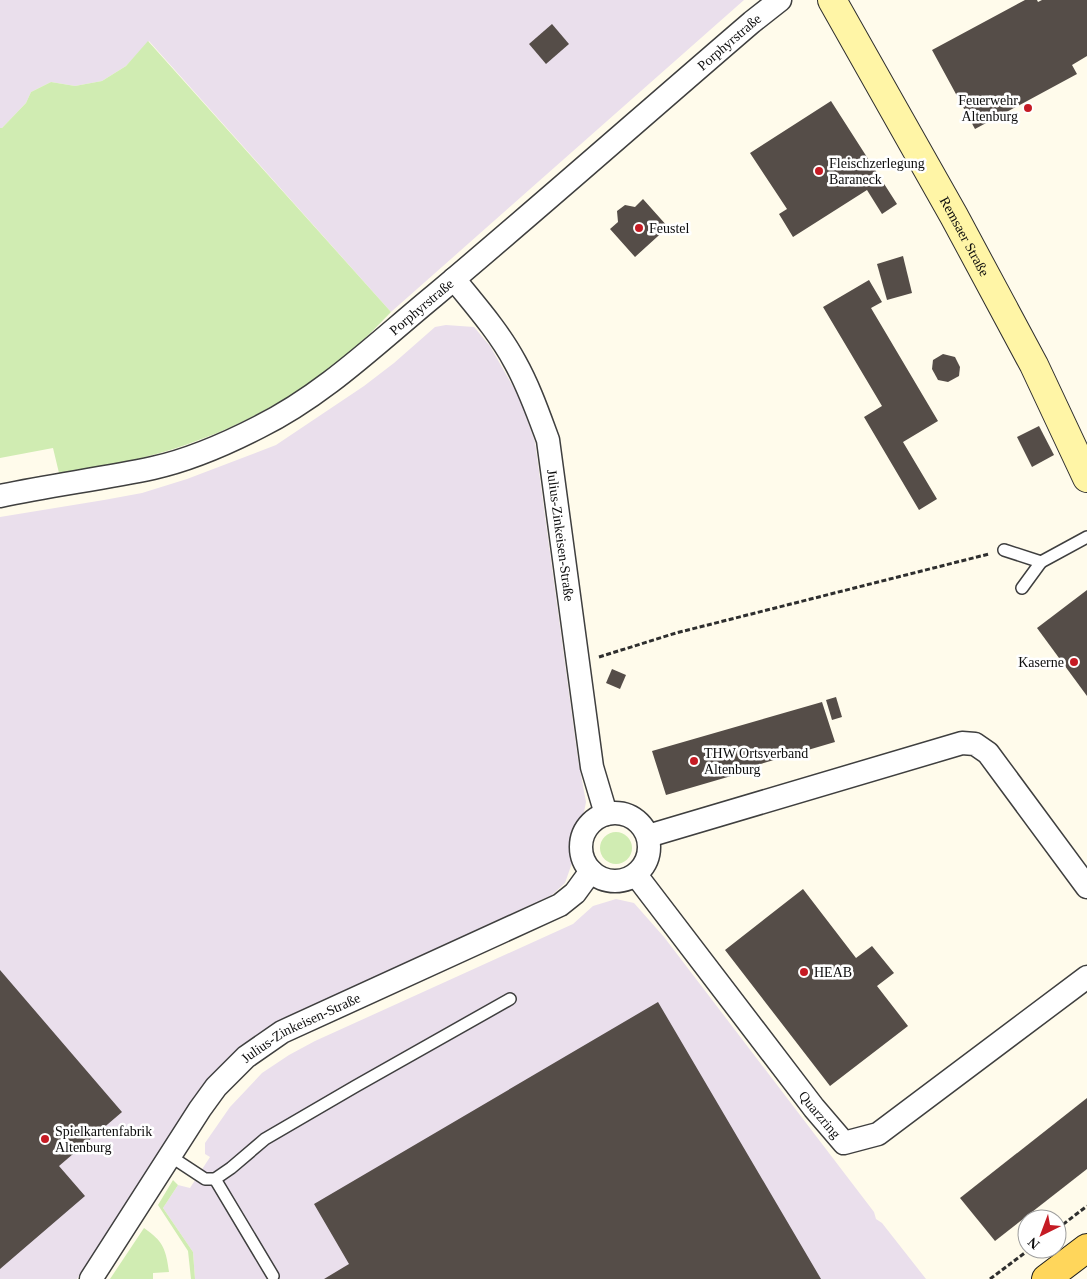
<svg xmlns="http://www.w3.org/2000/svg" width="1087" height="1279" font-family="Georgia,serif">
	<rect width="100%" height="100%" fill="#fffbeb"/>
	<g fill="#eadfec">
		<polygon points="0,0 744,0 391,312 149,41 126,66 102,81 75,86 51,82 31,92 26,103 2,128 0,128"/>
		<polygon points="446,325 474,327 490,346 520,399 535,442 578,759 586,802 584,812 576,827 572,840 572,863 565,883 552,895 276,1022 250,1040 231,1056 190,1104 77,1279 0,1279 0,517 104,500 142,493 187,479 276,445 364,386 394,363 435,327"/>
		<polygon points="616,899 634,903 664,937 874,1212 876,1219 882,1223 926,1279 195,1279 193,1252 163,1208 178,1185 190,1188 210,1157 205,1154 205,1143 230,1107 262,1073 289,1055 315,1041 573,924 593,906"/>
	</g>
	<g fill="#d0ecb2">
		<path d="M148,41l243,271c-10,10 -19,20 -30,30 -60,55 -137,95 -216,115 -28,8 -58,12 -86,16l-6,-25 -53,10v-330h2l24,-25 5,-11 20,-10 24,4 27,-5 24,-15z"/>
		<circle cx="616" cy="848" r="16"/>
		<polygon points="173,1180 178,1185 163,1208 193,1252 195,1279 191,1279 188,1251 158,1205"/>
		<path d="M144,1228c19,13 22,21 25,44l-16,1v6h-43z"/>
	</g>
	<g fill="#554d48">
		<polygon points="1025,0 1037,0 1038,2 1042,0 1087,0 1087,56 1072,65 1077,74 975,129 932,50"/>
		<polygon points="552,24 569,44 546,64 529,44"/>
		<polygon points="831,101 897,204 882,214 867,190 793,237 779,214 787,209 750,153"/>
		<polygon points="643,199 668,227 635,257 610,229 618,222 617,211 625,205 635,207"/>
		<polygon points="903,256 912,293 887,300 877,264"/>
		<polygon points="869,280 882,302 871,308 938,421 903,442 937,499 919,510 864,417 882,406 823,307"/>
		<polygon points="943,354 955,357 960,367 959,376 948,382 938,380 932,369 933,360"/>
		<polygon points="1039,426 1054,455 1032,467 1017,437"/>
		<polygon points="1087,590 1087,696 1037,628"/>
		<polygon points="612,669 626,675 620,689 606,683"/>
		<polygon points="836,697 842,717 832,720 826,700"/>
		<polygon points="822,702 835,742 737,771 738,774 666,795 652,751"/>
		<polygon points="803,889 856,958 872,946 894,973 877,986 908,1026 830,1086 725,950"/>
		<polygon points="0,970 122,1112 59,1166 85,1196 0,1269"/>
		<polygon points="658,1002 821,1279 324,1279 349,1264 314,1204"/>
		<polygon points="1087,1098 1087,1169 995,1241 960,1198"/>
	</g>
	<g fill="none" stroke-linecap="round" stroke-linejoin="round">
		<defs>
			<g id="lane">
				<polyline points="1004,550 1041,562"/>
				<polyline points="1022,588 1041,562 1087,537"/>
				<polyline points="170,1156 205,1179 215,1179 231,1168 265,1139 356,1086 510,999"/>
				<polyline points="215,1179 273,1276"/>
			</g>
			<g id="street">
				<path id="s1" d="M454,279c21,26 45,53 61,83 14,25 23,51 33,78l44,327 14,47"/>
				<path id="s2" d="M0,496c51,-11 102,-17 153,-28 36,-8 73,-24 106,-41 65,-32 119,-85 175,-131 107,-90 212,-183 318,-274l28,-22"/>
				<circle cx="615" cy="847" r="34"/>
				<polyline points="648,836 962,743 975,744 988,753 1087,887"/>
				<path id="s3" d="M636,875l178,233 30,35 34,-9 209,-157"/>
				<path id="s4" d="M91,1279l109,-170 16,-22 30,-30 36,-25 278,-127 15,-12 16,-22"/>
			</g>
			<g id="secondary">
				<path id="s5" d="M832,0l122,216 80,149 53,113"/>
			</g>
			<polyline id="primary" points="1046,1279 1087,1248"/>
		</defs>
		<use href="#lane" stroke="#3f3f3f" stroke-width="14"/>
		<use href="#street" stroke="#3f3f3f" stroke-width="25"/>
		<use href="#secondary" stroke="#2e2e2e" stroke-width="30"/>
		<use href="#primary" stroke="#1d1d1d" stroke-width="30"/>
		<g stroke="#2e2e2e" stroke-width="3" stroke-dasharray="5 2.5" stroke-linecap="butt">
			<polyline points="599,657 676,633 989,554"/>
			<polyline points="1057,1229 1087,1206"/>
			<polyline points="990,1279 1030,1249"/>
		</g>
		<use href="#lane" stroke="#fff" stroke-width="11"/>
		<use href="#street" stroke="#fff" stroke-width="22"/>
		<use href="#secondary" stroke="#fff5a6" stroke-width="28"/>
		<use href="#primary" stroke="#ffd65b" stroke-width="28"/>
	</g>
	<g fill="#c51b24" stroke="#fff" stroke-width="2">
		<circle cx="1028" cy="108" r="5"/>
		<circle cx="819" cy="171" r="5"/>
		<circle cx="639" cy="228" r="5"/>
		<circle cx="1074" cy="662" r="5"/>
		<circle cx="694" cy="761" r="5"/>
		<circle cx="804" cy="972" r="5"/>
		<circle cx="45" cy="1139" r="5"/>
	</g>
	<g text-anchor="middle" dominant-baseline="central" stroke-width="5" stroke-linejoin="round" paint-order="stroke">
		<g font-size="14" fill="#0c0c0c" stroke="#fff">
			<text stroke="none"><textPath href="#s2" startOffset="878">Porphyrstraße</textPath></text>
			<text stroke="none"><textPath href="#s5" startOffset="271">Remsaer Straße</textPath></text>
			<text stroke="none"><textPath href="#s2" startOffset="472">Porphyrstraße</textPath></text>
			<text stroke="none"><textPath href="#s1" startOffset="284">Julius-Zinkeisen-Straße</textPath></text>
			<text stroke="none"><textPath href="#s4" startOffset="334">Julius-Zinkeisen-Straße</textPath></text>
			<text stroke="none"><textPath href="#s3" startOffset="302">Quarzring</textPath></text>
		</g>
		<g font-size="14" fill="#0c0c0c" stroke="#fff" text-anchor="start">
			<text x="1018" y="100" text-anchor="end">Feuerwehr<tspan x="1018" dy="16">Altenburg</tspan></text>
			<text x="829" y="163">Fleischzerlegung<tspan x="829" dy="16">Baraneck</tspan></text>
			<text x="649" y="228">Feustel</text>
			<text x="1064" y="662" text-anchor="end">Kaserne</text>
			<text x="704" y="753">THW Ortsverband<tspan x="704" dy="16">Altenburg</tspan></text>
			<text x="814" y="972">HEAB</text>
			<text x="55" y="1131">Spielkartenfabrik<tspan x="55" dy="16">Altenburg</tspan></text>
		</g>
	</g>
	<g transform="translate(1042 1234) rotate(222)"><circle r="24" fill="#ffffff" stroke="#9e9e9e"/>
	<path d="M0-4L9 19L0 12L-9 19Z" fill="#c51b24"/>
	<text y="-8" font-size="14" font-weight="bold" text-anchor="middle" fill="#0c0c0c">N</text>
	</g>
</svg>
